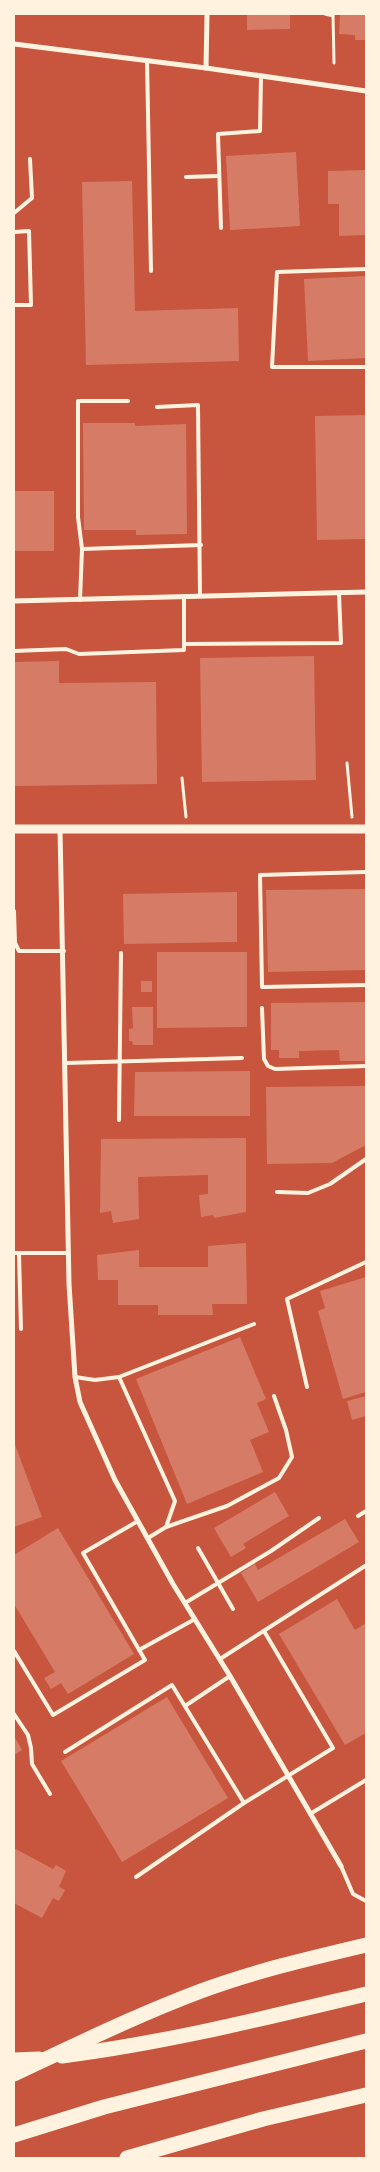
<svg xmlns="http://www.w3.org/2000/svg" width="380" height="2172" font-family="'Work Sans',sans-serif">
	<rect width="100%" height="100%" fill="#c8553d"/>
	<g fill="#d67c66">
		<polygon points="247,14 290,14 290,29 247,30"/>
		<polygon points="340,14 366,14 366,40 355,40 355,35 339,34"/>
		<polygon points="296,152 300,226 230,230 226,156"/>
		<polygon points="366,170 366,235 339,236 339,204 328,204 328,171"/>
		<polygon points="132,181 135,311 238,308 239,361 86,365 82,182"/>
		<polygon points="366,276 366,358 308,361 304,279"/>
		<polygon points="366,415 366,539 317,540 315,416"/>
		<polygon points="83,423 135,423 135,426 186,424 187,534 136,535 136,530 84,530"/>
		<rect x="14" y="491" width="40" height="60"/>
		<polygon points="314,656 316,780 202,782 200,658"/>
		<polygon points="59,661 59,683 156,682 157,784 14,786 14,662"/>
		<polygon points="366,889 366,970 268,972 266,890"/>
		<polygon points="237,892 237,942 124,944 123,894"/>
		<polygon points="157,952 247,952 247,1027 157,1028"/>
		<rect x="141" y="981" width="11" height="11"/>
		<polygon points="366,1002 366,1061 340,1061 339,1050 299,1051 299,1058 279,1058 279,1050 271,1050 271,1003"/>
		<polygon points="132,1007 153,1007 153,1045 133,1045 132,1041 129,1041 129,1029 133,1028"/>
		<polygon points="250,1071 250,1116 134,1116 135,1072"/>
		<polygon points="366,1086 366,1145 332,1163 267,1164 266,1087"/>
		<polygon points="246,1138 246,1212 214,1218 213,1215 201,1217 199,1195 208,1194 208,1175 138,1177 139,1219 113,1223 111,1211 100,1213 101,1139"/>
		<polygon points="246,1243 247,1304 212,1304 213,1315 158,1315 158,1305 118,1305 118,1280 98,1280 97,1255 139,1250 139,1267 208,1267 208,1246"/>
		<polygon points="366,1277 366,1392 343,1399 318,1311 325,1308 320,1291"/>
		<polygon points="240,1337 266,1399 257,1403 269,1432 250,1440 263,1472 187,1504 136,1379"/>
		<polygon points="366,1396 366,1416 352,1420 347,1401"/>
		<polygon points="14,1442 42,1517 14,1527"/>
		<polygon points="275,1492 289,1516 243,1544 246,1548 231,1557 214,1528"/>
		<polygon points="345,1519 359,1542 258,1602 241,1573 255,1564 258,1570"/>
		<polygon points="58,1528 134,1654 68,1694 61,1683 51,1689 44,1678 55,1672 14,1604 14,1555"/>
		<polygon points="337,1599 355,1630 366,1623 366,1733 345,1745 279,1634"/>
		<polygon points="167,1697 228,1798 122,1862 61,1761"/>
		<polygon points="14,1736 22,1750 14,1755"/>
		<polygon points="14,1848 53,1869 56,1865 66,1871 59,1887 65,1890 59,1901 53,1898 42,1918 14,1903"/>
	</g>
	<g fill="none" stroke-linecap="round" stroke-linejoin="round">
		<g stroke="#fff3e0" stroke-width="3">
			<polyline points="325,14 333,16"/>
			<polyline points="333,14 334,63"/>
			<polyline points="347,763 352,817"/>
			<polyline points="182,778 186,817"/>
		</g>
		<g stroke="#fff3e0" stroke-width="4">
			<polyline points="147,60 151,271"/>
			<polyline points="186,177 219,176"/>
			<polyline points="14,213 32,198 30,159"/>
			<polyline points="221,228 218,134 260,131 261,76"/>
			<polyline points="14,232 29,231 31,305 14,305"/>
			<polyline points="366,269 277,272 272,367 366,367"/>
			<polyline points="157,407 198,405 200,596"/>
			<polyline points="82,549 201,545"/>
			<polyline points="80,600 82,549 78,517 78,401 128,401"/>
			<polyline points="184,644 341,643 339,594"/>
			<polyline points="14,651 66,649 79,654 184,650 184,596"/>
			<polyline points="366,872 260,875 262,987 366,985"/>
			<polyline points="14,911 15,943 19,951 64,951"/>
			<polyline points="262,1008 264,1059 268,1066 275,1069 366,1066"/>
			<polyline points="66,1063 242,1058"/>
			<polyline points="119,1120 121,953"/>
			<polyline points="277,1192 308,1193 330,1184 366,1159"/>
			<polyline points="14,1253 68,1253"/>
			<polyline points="19,1253 21,1329"/>
			<polyline points="75,1377 95,1380 119,1377 254,1324"/>
			<polyline points="119,1377 175,1501 166,1527 148,1538"/>
			<polyline points="307,1387 287,1299 366,1262"/>
			<polyline points="358,1516 366,1511"/>
			<polyline points="166,1527 227,1506 279,1478 292,1457 286,1430 274,1396"/>
			<polyline points="198,1548 233,1609"/>
			<polyline points="185,1603 271,1551 319,1518"/>
			<polyline points="139,1650 195,1619"/>
			<polyline points="14,1651 53,1715 145,1660 83,1553 138,1521"/>
			<polyline points="220,1659 365,1566"/>
			<polyline points="185,1706 230,1676"/>
			<polyline points="14,1714 28,1735 31,1748 32,1764 50,1794"/>
			<polyline points="65,1752 172,1685 244,1803"/>
			<polyline points="310,1814 366,1780"/>
			<polyline points="341,1866 353,1894 366,1901"/>
			<polyline points="136,1877 244,1803 333,1748 264,1631"/>
		</g>
		<g stroke="#fff3e0" stroke-width="5">
			<polyline points="14,44 206,68 366,91"/>
			<polyline points="206,68 207,14"/>
			<polyline points="14,601 366,592"/>
			<polyline points="60,829 69,1284 75,1377 80,1402 115,1480 173,1584 230,1676 341,1866"/>
		</g>
		<polyline stroke="#fff3e0" stroke-width="9" points="14,829 366,829"/>
		<g stroke="#fff3e0" stroke-width="15">
			<path d="M62,2056c103,-13 203,-38 304,-62"/>
			<polyline points="14,2060 39,2059"/>
			<path d="M14,2074c62,-29 123,-59 187,-83 54,-20 110,-33 165,-46"/>
			<polyline points="14,2135 104,2107 366,2041"/>
			<polyline points="127,2158 263,2119 366,2095"/>
		</g>
	</g>
	<rect width="380" height="2172" fill="none" stroke="#fff3e0" stroke-width="30"/>
</svg>
